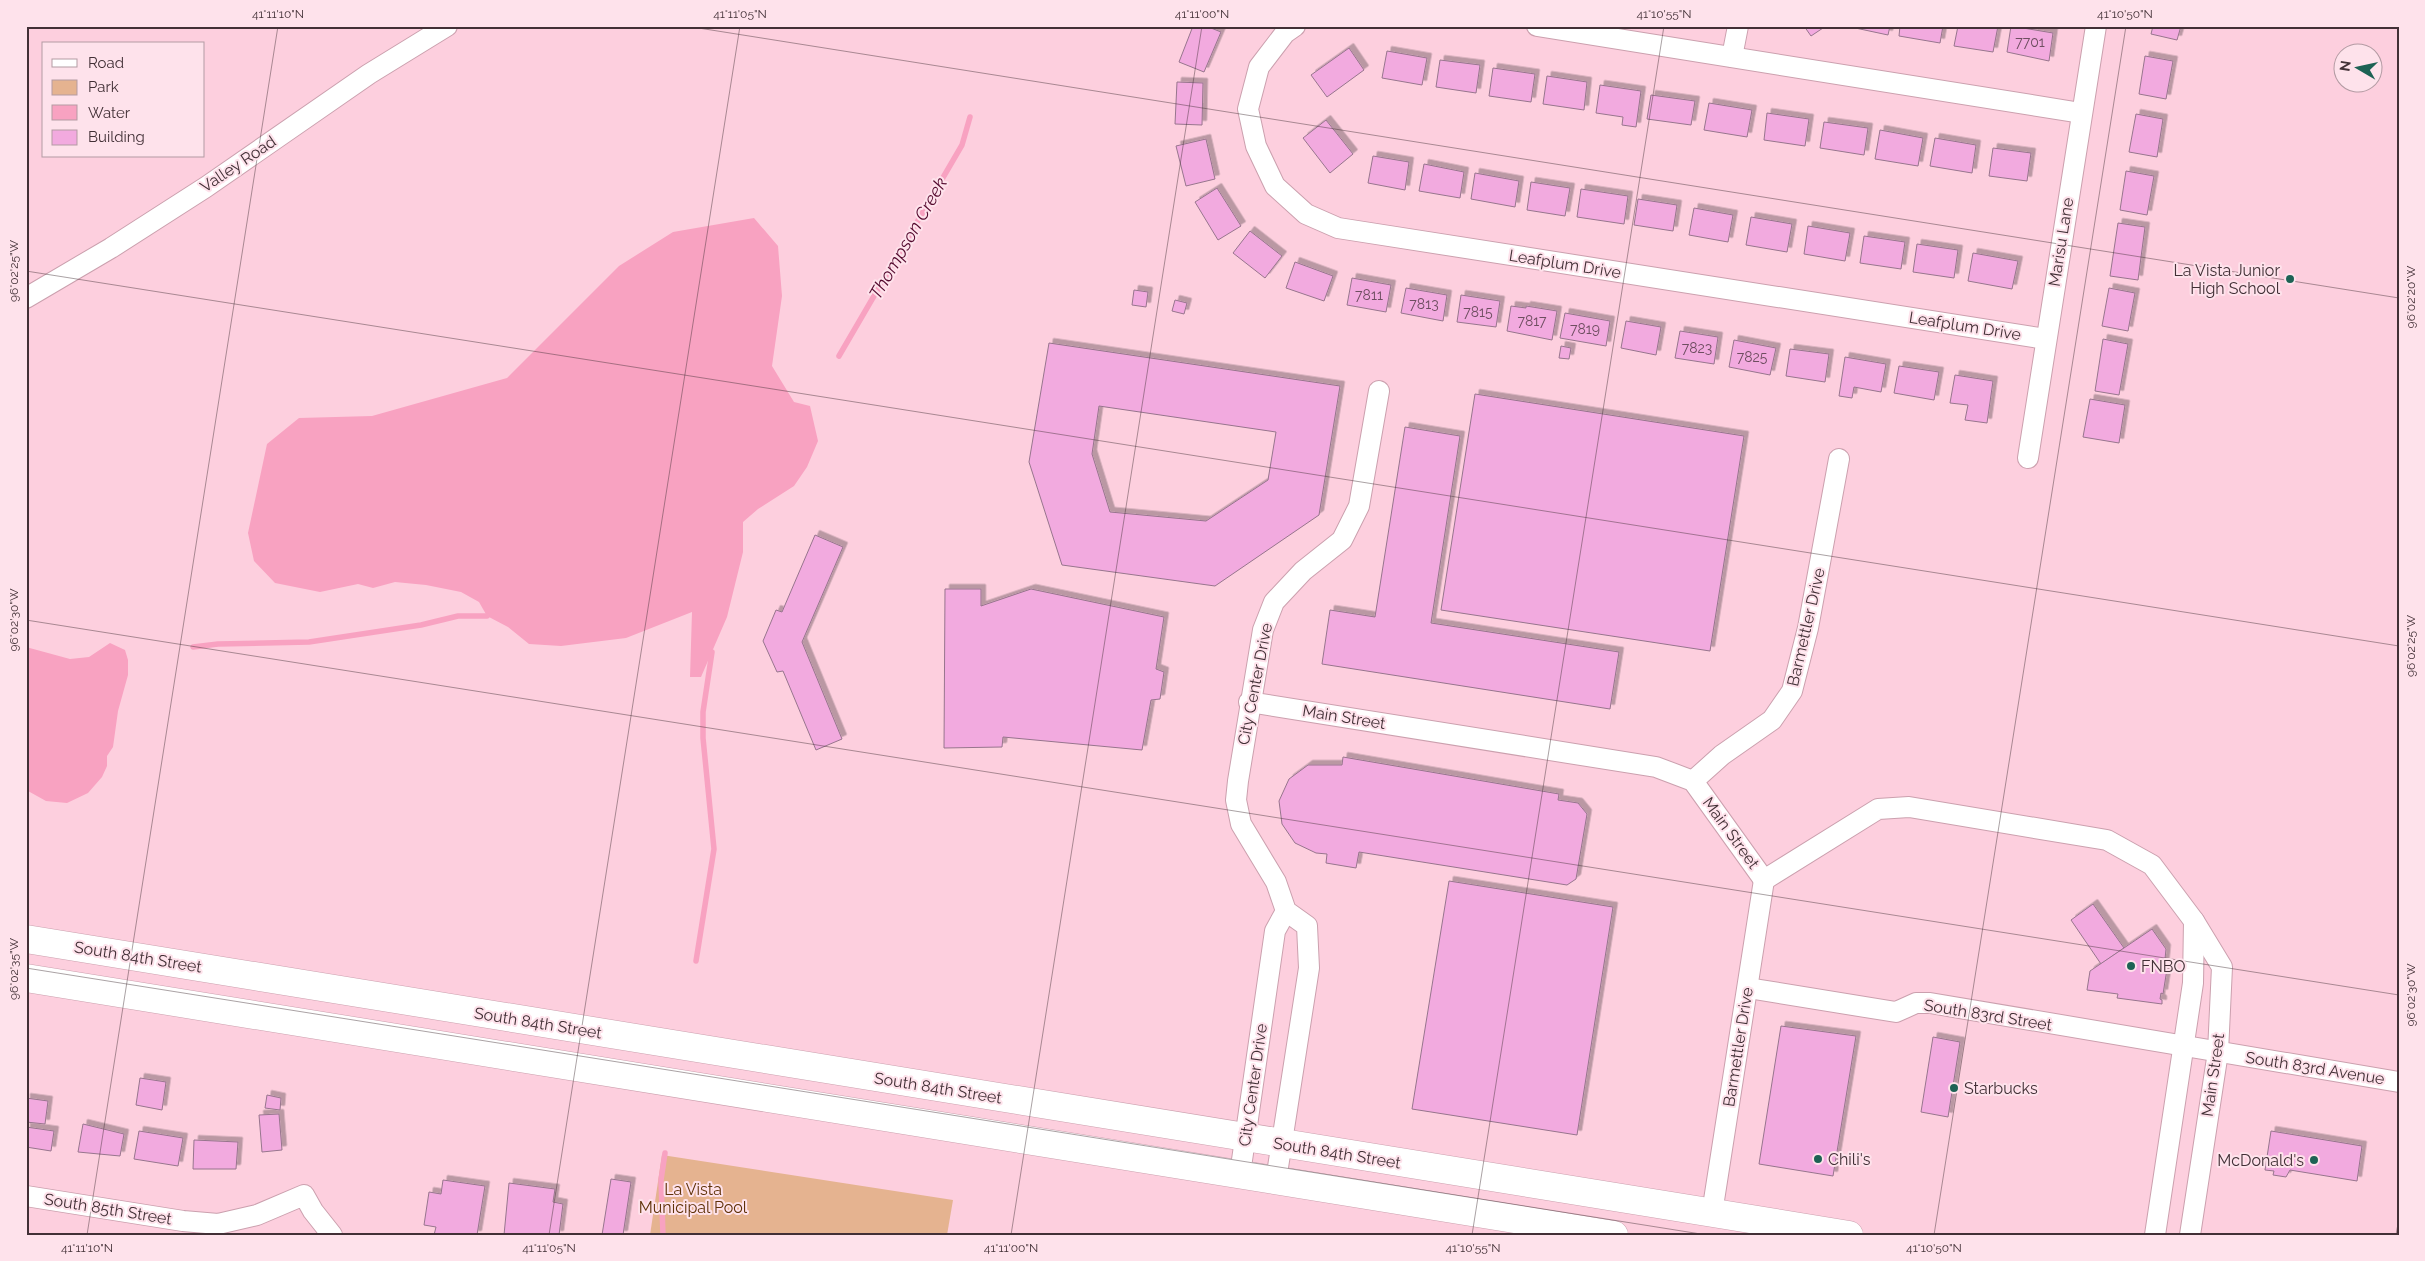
<svg xmlns="http://www.w3.org/2000/svg" width="2425" height="1261" font-family="Raleway,sans-serif">
	<defs>
		<filter id="shadow"><feDropShadow dx="4.5" dy="-4.5" stdDeviation="0" flood-color="#0004"/></filter>
	</defs>
	<rect width="100%" height="100%" fill="#fdcfde"/>
	<polygon fill="#e5b390" points="662,1155 953,1200 947,1235 650,1235"/>
	<g fill="#f8a2c1">
		<polygon points="754,218 778,246 782,296 772,366 794,402 810,406 818,441 807,467 794,486 758,509 743,522 743,552 727,617 701,677 690,677 692,612 626,638 561,646 529,644 508,627 487,616 479,602 461,592 426,585 395,582 373,588 358,584 320,592 275,583 254,561 248,533 267,444 299,418 372,416 507,378 619,266 673,232"/>
		<polygon points="110,643 125,650 128,660 128,675 118,711 113,747 107,756 107,766 102,777 88,793 67,803 46,801 28,791 26,785 26,647 70,659 89,657"/>
	</g>
	<g fill="none" stroke-linecap="round" stroke-linejoin="round">
		<g stroke="#f8a2c1" stroke-width="5.5">
			<polyline points="839,356 962,145 970,117"/>
			<polyline points="193,647 218,644 309,642 421,625 458,616 487,616"/>
			<polyline points="696,961 714,849 703,738 703,712 712,652"/>
			<polyline points="663,1235 661,1180 665,1153"/>
		</g>
	</g>
	<g fill="#f2aadf" stroke="#97758d" fill-rule="evenodd" filter="url(#shadow)">
		<polygon points="1193,26 1206,26 1221,32 1204,72 1179,62"/>
		<polygon points="1804,26 1826,26 1811,36"/>
		<polygon points="1846,26 1890,26 1888,35"/>
		<polygon points="1900,26 1943,26 1940,43 1899,36"/>
		<polygon points="1958,26 1998,26 1993,52 1954,46"/>
		<polygon points="2011,26 2053,33 2049,61 2007,52"/>
		<polygon points="2153,26 2181,26 2177,40 2151,34"/>
		<polygon points="1349,48 1364,70 1327,97 1311,75"/>
		<polygon points="1387,51 1427,58 1422,85 1382,78"/>
		<polygon points="2145,56 2173,61 2166,99 2139,94"/>
		<polygon points="1440,60 1480,65 1476,93 1436,87"/>
		<polygon points="1493,68 1535,74 1531,102 1489,96"/>
		<polygon points="1547,76 1587,82 1584,110 1543,104"/>
		<polygon points="1177,82 1203,83 1202,125 1175,124"/>
		<polygon points="1600,85 1641,91 1636,127 1622,125 1623,117 1596,113"/>
		<polygon points="1651,95 1695,101 1691,125 1647,119"/>
		<polygon points="1709,103 1752,110 1747,137 1704,130"/>
		<polygon points="1767,113 1809,119 1805,146 1764,140"/>
		<polygon points="2136,114 2163,119 2157,157 2129,152"/>
		<polygon points="1326,120 1353,154 1330,173 1303,138"/>
		<polygon points="1824,122 1868,128 1864,155 1820,148"/>
		<polygon points="1880,130 1923,138 1918,166 1875,159"/>
		<polygon points="1935,138 1976,145 1972,173 1930,166"/>
		<polygon points="1206,139 1215,179 1186,186 1176,146"/>
		<polygon points="1993,148 2031,153 2027,181 1989,176"/>
		<polygon points="1373,156 1409,162 1405,190 1368,183"/>
		<polygon points="1424,164 1464,172 1460,198 1419,191"/>
		<polygon points="2126,171 2154,176 2147,215 2120,210"/>
		<polygon points="1475,173 1519,181 1515,207 1471,199"/>
		<polygon points="1531,182 1570,188 1565,216 1527,210"/>
		<polygon points="1217,188 1241,226 1218,240 1195,202"/>
		<polygon points="1581,189 1628,196 1624,224 1577,217"/>
		<polygon points="1638,199 1677,205 1673,231 1634,225"/>
		<polygon points="1694,208 1733,215 1728,242 1689,235"/>
		<polygon points="1751,217 1792,224 1787,252 1746,245"/>
		<polygon points="2118,223 2145,227 2138,280 2110,276"/>
		<polygon points="1808,226 1850,233 1845,261 1804,254"/>
		<polygon points="1250,231 1282,256 1265,278 1233,253"/>
		<polygon points="1864,236 1905,242 1901,269 1860,263"/>
		<polygon points="1917,244 1958,250 1954,278 1913,272"/>
		<polygon points="1973,253 2018,261 2012,289 1968,281"/>
		<polygon points="1295,262 1333,276 1324,301 1286,288"/>
		<polygon points="1352,278 1391,285 1386,312 1347,305"/>
		<polygon points="1406,288 1447,295 1443,321 1401,313"/>
		<polygon points="2109,288 2135,293 2128,331 2102,326"/>
		<polygon points="1134,290 1148,292 1146,307 1132,305"/>
		<polygon points="1461,295 1500,301 1496,327 1457,322"/>
		<polygon points="1175,300 1187,303 1184,314 1172,311"/>
		<polygon points="1511,306 1526,308 1526,306 1557,311 1552,340 1507,331"/>
		<polygon points="1565,313 1610,321 1606,346 1560,338"/>
		<polygon points="1626,321 1661,327 1656,355 1621,348"/>
		<polygon points="1680,331 1718,337 1714,364 1675,358"/>
		<polygon points="2103,339 2128,344 2119,395 2095,391"/>
		<polygon points="1734,340 1776,348 1770,375 1729,367"/>
		<path d="M1049,343l291,43 -21,129 -104,71 -153,-21 -33,-103zM1099,406l177,26 -8,48 -62,41 -96,-9 -18,-58z"/>
		<polygon points="1561,346 1571,348 1569,359 1559,358"/>
		<polygon points="1790,349 1829,354 1825,382 1786,376"/>
		<polygon points="1845,357 1886,364 1881,392 1854,387 1852,398 1839,396"/>
		<polygon points="1899,366 1939,372 1934,400 1894,393"/>
		<polygon points="1955,375 1993,381 1987,423 1965,420 1968,405 1950,403"/>
		<polygon points="1475,394 1744,436 1710,651 1441,610"/>
		<polygon points="2090,399 2125,405 2119,443 2083,437"/>
		<polygon points="1405,427 1460,436 1431,623 1619,652 1610,709 1322,664 1330,610 1375,617"/>
		<polygon points="815,535 843,547 802,642 842,739 816,750 783,671 777,672 763,641 776,610 782,612"/>
		<polygon points="945,589 981,589 981,606 1031,589 1164,617 1156,669 1164,672 1160,699 1151,700 1142,750 1003,737 1002,747 944,748"/>
		<polygon points="1343,757 1559,794 1558,800 1578,803 1587,814 1576,879 1567,885 1359,852 1356,868 1326,863 1327,854 1316,853 1295,843 1282,824 1279,801 1289,779 1308,765 1342,765"/>
		<polygon points="1449,881 1613,907 1577,1135 1412,1109"/>
		<polygon points="2093,904 2124,948 2101,964 2071,920"/>
		<polygon points="2152,929 2166,949 2164,969 2167,969 2163,994 2161,993 2160,999 2162,1000 2162,1004 2117,998 2118,994 2087,990 2090,971"/>
		<polygon points="1781,1026 1856,1036 1833,1176 1759,1164"/>
		<polygon points="1933,1037 1960,1042 1948,1117 1921,1112"/>
		<polygon points="140,1078 166,1082 162,1110 136,1105"/>
		<polygon points="267,1095 281,1098 280,1110 265,1108"/>
		<polygon points="26,1098 48,1101 45,1124 26,1122"/>
		<polygon points="279,1114 282,1150 262,1152 259,1115"/>
		<polygon points="83,1124 124,1134 120,1156 78,1152"/>
		<polygon points="26,1127 54,1131 51,1151 26,1147"/>
		<polygon points="139,1131 183,1138 178,1166 134,1159"/>
		<polygon points="2271,1131 2362,1146 2357,1181 2290,1170 2286,1177 2273,1175 2274,1171 2265,1170"/>
		<polygon points="194,1140 238,1142 236,1169 193,1169"/>
		<polygon points="611,1179 631,1182 623,1235 602,1235"/>
		<polygon points="443,1180 485,1186 477,1235 434,1235 436,1227 424,1225 429,1192 441,1194"/>
		<polygon points="509,1183 555,1189 553,1202 563,1204 559,1235 504,1235"/>
	</g>
	<g fill="none" stroke-linecap="round" stroke-linejoin="round">
		<defs>
			<g id="minor">
				<polyline points="1295,26 1285,33 1259,67 1248,109 1256,146 1275,186 1306,214 1338,228 2046,339"/>
				<polyline points="1537,26 2081,113"/>
				<polyline points="1732,57 1738,26"/>
				<polyline points="26,298 111,248 206,187 369,74 447,26"/>
				<polyline points="2028,458 2096,26"/>
				<polyline points="1249,702 1656,767 1693,781 1764,880"/>
				<polyline points="1693,781 1722,755 1772,720 1792,691 1808,628 1839,459"/>
				<polyline points="1764,880 1878,809 1909,807 2107,840 2152,865 2194,921 2222,967 2218,1052 2190,1235"/>
				<polyline points="1748,988 1896,1012 1916,1003 1930,1003 2399,1082"/>
				<polyline points="1240,1174 1275,931 1286,911"/>
				<polyline points="1276,1180 1309,968 1307,926 1286,911 1276,882 1241,824 1236,800 1238,781 1263,630 1274,602 1303,571 1342,540 1359,506 1379,391"/>
				<polyline points="26,1196 183,1221 218,1224 257,1215 304,1195 313,1211 332,1235"/>
				<polyline points="1712,1213 1764,880"/>
				<polyline points="2155,1235 2193,983 2194,921"/>
			</g>
			<g id="primary">
				<polyline points="26,939 1849,1235"/>
				<polyline points="26,978 1614,1235"/>
			</g>
		</defs>
		<use href="#minor" stroke="#cba0ae" stroke-width="22"/>
		<use href="#primary" stroke="#cba0ae" stroke-width="29"/>
		<use href="#minor" stroke="#fff" stroke-width="20"/>
		<use href="#primary" stroke="#fff" stroke-width="28"/>
	</g>
	<path fill="none" stroke="#423036" stroke-width="1" stroke-opacity="0.45" d="M686,26l1713,272M26,271l2373,375M26,620l2373,375M26,968l1681,267M87,1235l191,-1209M549,1235l191,-1209M1011,1235l191,-1209M1472,1235l192,-1209M1934,1235l192,-1209M2396,1235l3,-17"/>
	<g fill="#1d6254" stroke="#fee2eb" stroke-width="2">
		<circle cx="2290" cy="279" r="5"/>
		<circle cx="2131" cy="966" r="5"/>
		<circle cx="1954" cy="1088" r="5"/>
		<circle cx="1818" cy="1159" r="5"/>
		<circle cx="2314" cy="1160" r="5"/>
	</g>
	<g text-anchor="middle" dominant-baseline="central" stroke-width="4" stroke-linejoin="round" paint-order="stroke">
		<g font-size="14" fill="#6e4e60">
			<text x="2030" y="42">7701</text>
			<text x="1369" y="295">7811</text>
			<text x="1424" y="304">7813</text>
			<text x="1478" y="312">7815</text>
			<text x="1532" y="321">7817</text>
			<text x="1585" y="329">7819</text>
			<text x="1697" y="348">7823</text>
			<text x="1752" y="357">7825</text>
		</g>
		<g font-size="16" fill="#423036" stroke="#fee2eb">
			<text transform="translate(238 164) rotate(-34)">Valley Road</text>
			<text transform="translate(2061 242) rotate(-81)">Marisu Lane</text>
			<text transform="translate(1565 264) rotate(9)">Leafplum Drive</text>
			<text transform="translate(1965 326) rotate(9)">Leafplum Drive</text>
			<text transform="translate(1806 627) rotate(-77)">Barmettler Drive</text>
			<text transform="translate(1255 684) rotate(-79)">City Center Drive</text>
			<text transform="translate(1344 717) rotate(9)">Main Street</text>
			<text transform="translate(1731 833) rotate(54)">Main Street</text>
			<text transform="translate(138 957) rotate(9)">South 84th Street</text>
			<text transform="translate(1988 1015) rotate(9)">South 83rd Street</text>
			<text transform="translate(538 1023) rotate(9)">South 84th Street</text>
			<text transform="translate(1738 1047) rotate(-81)">Barmettler Drive</text>
			<text transform="translate(2315 1068) rotate(9)">South 83rd Avenue</text>
			<text transform="translate(2213 1075) rotate(-82)">Main Street</text>
			<text transform="translate(1253 1085) rotate(-82)">City Center Drive</text>
			<text transform="translate(938 1088) rotate(9)">South 84th Street</text>
			<text transform="translate(1337 1153) rotate(9)">South 84th Street</text>
			<text transform="translate(108 1209) rotate(9)">South 85th Street</text>
		</g>
		<g font-size="16" fill="#423036" stroke="#fee2eb" text-anchor="start">
			<text x="2280" y="270" text-anchor="end">La Vista Junior<tspan x="2280" dy="18">High School</tspan></text>
			<text x="2141" y="966">FNBO</text>
			<text x="1964" y="1088">Starbucks</text>
			<text x="1828" y="1159">Chili's</text>
			<text x="2304" y="1160" text-anchor="end">McDonald's</text>
		</g>
		<g font-size="16" fill="#5f3208" stroke="#fee2eb">
			<text x="693" y="1189">La Vista<tspan x="693" dy="18">Municipal Pool</tspan></text>
		</g>
		<g font-size="18" font-style="italic" fill="#54092e" stroke="#fee2eb">
			<text transform="translate(908 238) rotate(-60)">Thompson Creek</text>
		</g>
	</g>
	<rect width="2425" height="1261" fill="none" stroke="#fee2eb" stroke-width="55"/>
	<rect x="42" y="42" width="162" height="115" fill="#fee2eb" stroke="#b39ba3"/>
	<rect x="52" y="59" width="25" height="8" fill="#ffffff" stroke="#b39ba3"/>
	<text x="88" y="68" font-size="15" fill="#423036">Road</text>
	<rect x="52" y="80" width="25" height="15" fill="#e5b390" stroke="#b39ba3"/>
	<text x="88" y="92" font-size="15" fill="#423036">Park</text>
	<rect x="52" y="105" width="25" height="15" fill="#f8a2c1" stroke="#b39ba3"/>
	<text x="88" y="118" font-size="15" fill="#423036">Water</text>
	<rect x="52" y="130" width="25" height="15" fill="#f2aadf" stroke="#b39ba3"/>
	<text x="88" y="142" font-size="15" fill="#423036">Building</text>
	<g transform="translate(2358 68) rotate(279)"><circle r="24" fill="#fee2eb" stroke="#b39ba3"/>
	<path d="M0-4L9 19L0 12L-9 19Z" fill="#1d6254"/>
	<text y="-8" font-size="14" font-weight="bold" text-anchor="middle" fill="#423036">N</text>
	</g>
	<rect x="28" y="28" width="2370" height="1206" fill="none" stroke="#423036" stroke-width="2"/>
	<g font-size="12" text-anchor="middle" fill="#423036">
		<text x="278" y="18">41°11'10"N</text>
		<text x="740" y="18">41°11'05"N</text>
		<text x="1202" y="18">41°11'00"N</text>
		<text x="1664" y="18">41°10'55"N</text>
		<text x="2125" y="18">41°10'50"N</text>
		<text transform="translate(14 271) rotate(-90)" y="4">96°02'25"W</text>
		<text transform="translate(2411 297) rotate(-90)" y="4">96°02'20"W</text>
		<text transform="translate(14 620) rotate(-90)" y="4">96°02'30"W</text>
		<text transform="translate(2411 646) rotate(-90)" y="4">96°02'25"W</text>
		<text transform="translate(14 969) rotate(-90)" y="4">96°02'35"W</text>
		<text transform="translate(2411 995) rotate(-90)" y="4">96°02'30"W</text>
		<text x="87" y="1252">41°11'10"N</text>
		<text x="549" y="1252">41°11'05"N</text>
		<text x="1011" y="1252">41°11'00"N</text>
		<text x="1473" y="1252">41°10'55"N</text>
		<text x="1934" y="1252">41°10'50"N</text>
	</g>
</svg>
